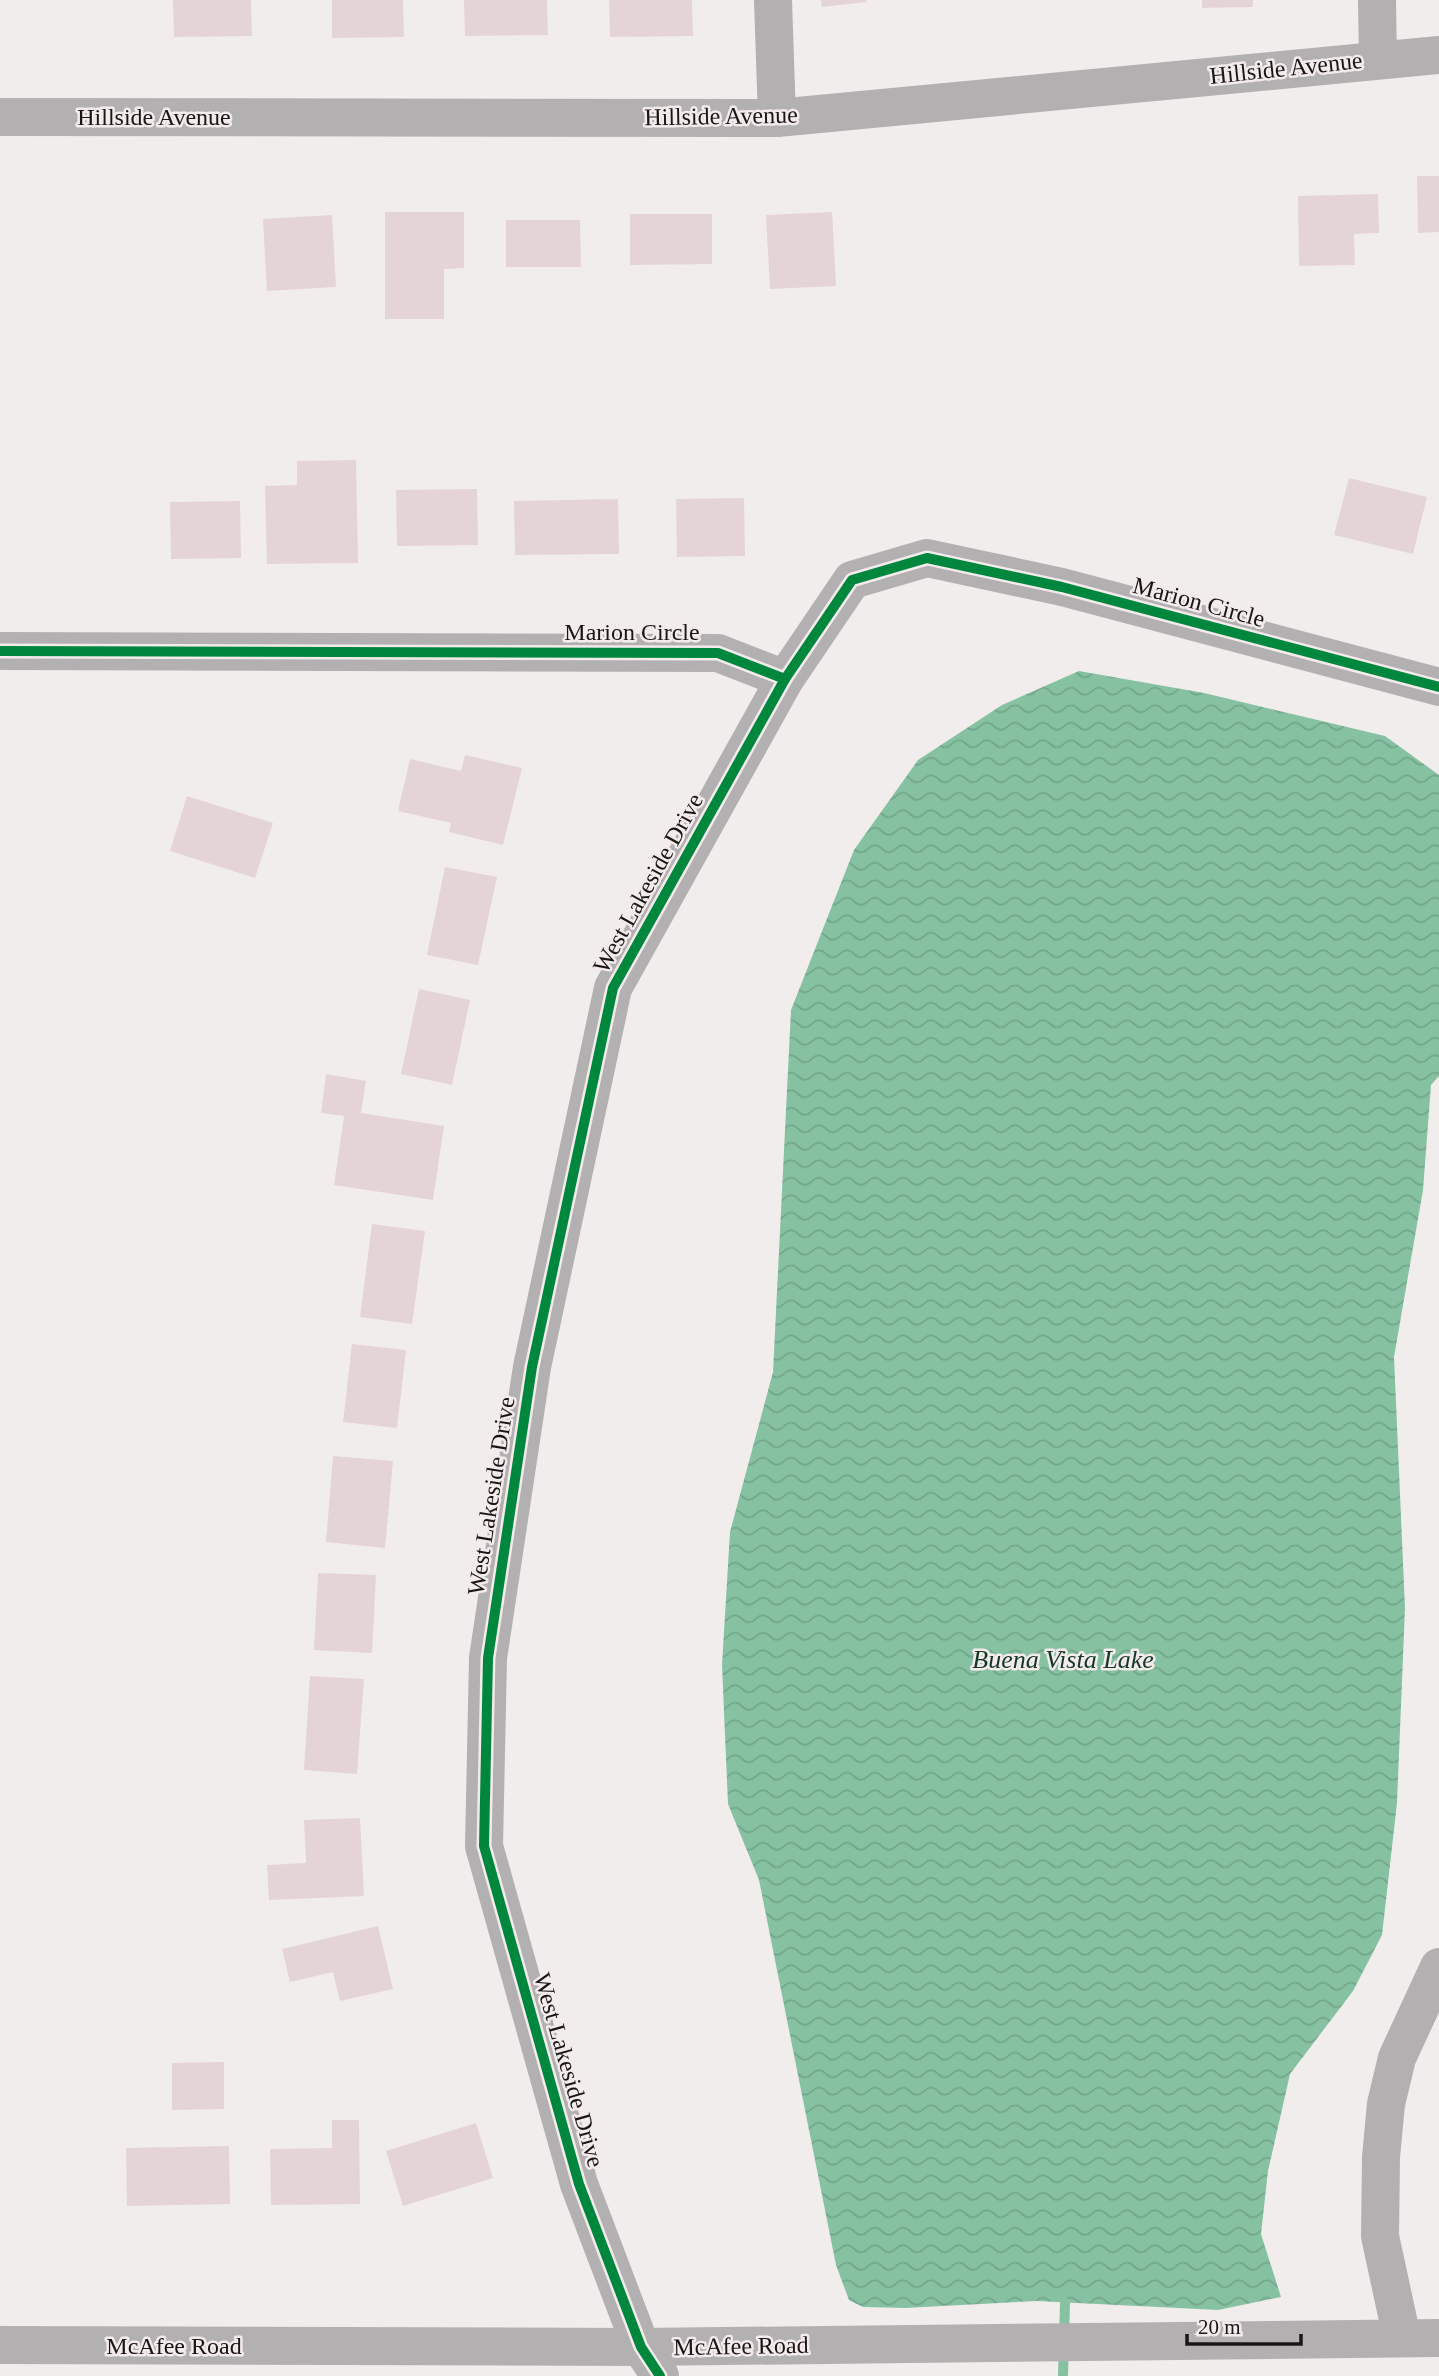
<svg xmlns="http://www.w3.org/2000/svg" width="1439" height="2376" font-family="'Times New Roman',serif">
	<defs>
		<pattern id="water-waves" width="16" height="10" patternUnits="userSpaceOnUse" patternTransform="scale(1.75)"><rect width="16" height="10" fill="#86c2a2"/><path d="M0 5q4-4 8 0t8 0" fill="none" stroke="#73a68b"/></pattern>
	</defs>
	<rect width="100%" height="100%" fill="#f2eded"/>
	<polygon fill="url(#water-waves)" points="1079,671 1204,693 1385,736 1439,775 1439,1076 1431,1085 1423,1190 1394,1357 1405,1608 1397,1803 1382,1935 1353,1991 1290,2074 1268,2171 1261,2234 1281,2297 1218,2310 1037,2301 905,2308 863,2307 849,2300 836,2265 759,1880 728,1804 722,1665 730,1532 773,1372 791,1010 854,850 918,760 1002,705"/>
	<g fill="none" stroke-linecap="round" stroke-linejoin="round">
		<polyline stroke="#86c2a2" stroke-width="10" points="1063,2376 1065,2303"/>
	</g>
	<g fill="#e5d4d6">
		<polygon points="173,0 251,0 252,36 174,37"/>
		<polygon points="332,0 403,0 404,37 332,38"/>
		<polygon points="464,0 547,0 548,35 465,36"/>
		<polygon points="609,0 692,0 693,36 610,37"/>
		<polygon points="821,0 866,0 867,2 822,7"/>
		<polygon points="1202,0 1253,0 1253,7 1202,8"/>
		<polygon points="1417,176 1439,176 1439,232 1418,233"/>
		<polygon points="1378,194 1379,233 1354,234 1355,265 1299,266 1298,196"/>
		<polygon points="385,212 464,212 464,268 444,269 444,319 385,319"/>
		<polygon points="832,212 836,286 770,289 766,215"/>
		<polygon points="630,214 712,214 712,264 630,265"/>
		<polygon points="332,215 336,287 267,291 263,219"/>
		<polygon points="506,220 580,220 581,267 506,267"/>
		<polygon points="356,460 358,563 267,564 265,486 297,485 297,461"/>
		<polygon points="1349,478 1427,497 1413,554 1334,535"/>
		<polygon points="477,489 478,545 397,546 396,490"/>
		<polygon points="744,498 745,556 677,557 676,499"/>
		<polygon points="618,499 619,554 515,555 514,501"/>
		<polygon points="240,501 241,558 171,559 170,502"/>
		<polygon points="465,755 522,768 503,845 449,832 451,823 398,811 410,759 461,771"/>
		<polygon points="187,796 273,823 255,878 170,851"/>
		<polygon points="445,867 497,877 478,965 427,955"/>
		<polygon points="419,989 470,1000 452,1085 401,1074"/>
		<polygon points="326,1074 366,1081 361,1113 444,1126 433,1200 334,1185 344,1116 321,1113"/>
		<polygon points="372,1224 425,1231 412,1324 360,1317"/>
		<polygon points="352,1344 406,1350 397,1428 343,1422"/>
		<polygon points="333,1456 393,1461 385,1548 326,1542"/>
		<polygon points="318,1573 376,1575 372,1653 314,1650"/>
		<polygon points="310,1676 364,1679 357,1774 304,1770"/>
		<polygon points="360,1818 364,1896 269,1900 267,1865 306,1863 304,1820"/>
		<polygon points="378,1926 393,1989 340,2001 333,1972 290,1982 282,1949"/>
		<polygon points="224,2062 224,2109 172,2110 172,2063"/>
		<polygon points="332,2120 359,2120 360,2204 271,2205 270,2149 332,2148"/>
		<polygon points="476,2123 493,2178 403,2206 386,2151"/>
		<polygon points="229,2146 230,2204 127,2206 126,2148"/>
	</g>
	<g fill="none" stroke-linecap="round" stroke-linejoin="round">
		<g stroke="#b2b0b0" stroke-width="38">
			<polyline points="773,0 777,118"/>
			<polyline points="1377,0 1378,59"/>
			<polyline points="0,117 777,118 1439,55"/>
			<polyline points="0,651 718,653 785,679 852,580 927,558 1062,587 1439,687"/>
			<polyline points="1402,2338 1380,2236 1381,2157 1386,2104 1397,2058 1439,1967"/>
			<polyline points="0,2345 641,2347 1439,2338"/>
			<polyline points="660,2376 641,2347 579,2184 484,1846 488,1658 532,1367 613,988 785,679"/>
		</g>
		<defs>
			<g id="cycleway">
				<polyline points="0,651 718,653 785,679 852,580 927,558 1062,587 1439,687"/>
				<polyline points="660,2376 641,2347 579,2184 484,1846 488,1658 532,1367 613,988 785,679"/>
			</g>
		</defs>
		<use href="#cycleway" stroke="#f4ebec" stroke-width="15"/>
		<use href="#cycleway" stroke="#00873e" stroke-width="10"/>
	</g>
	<g text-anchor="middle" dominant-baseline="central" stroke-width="5" stroke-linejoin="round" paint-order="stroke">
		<g font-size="24" fill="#191616" stroke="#f4ebec">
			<text transform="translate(1286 68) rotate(-6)">Hillside Avenue</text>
			<text transform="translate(721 116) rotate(-1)">Hillside Avenue</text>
			<text x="154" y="117">Hillside Avenue</text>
			<text transform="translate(1199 602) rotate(15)">Marion Circle</text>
			<text x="632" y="632">Marion Circle</text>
			<text transform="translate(648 883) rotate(-61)">West Lakeside Drive</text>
			<text transform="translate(491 1496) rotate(-81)">West Lakeside Drive</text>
			<text transform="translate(569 2070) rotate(74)">West Lakeside Drive</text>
			<text x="174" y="2346">McAfee Road</text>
			<text transform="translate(741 2346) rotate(-1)">McAfee Road</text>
		</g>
		<g font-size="26" font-style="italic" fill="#143a27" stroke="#f4ebec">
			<text x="1063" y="1659">Buena Vista Lake</text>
		</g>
	</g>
	<path d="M1187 2334v10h114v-10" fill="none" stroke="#191616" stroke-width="3.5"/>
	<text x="1198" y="2334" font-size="21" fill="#191616" stroke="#f4ebec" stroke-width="5" paint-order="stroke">20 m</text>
</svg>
